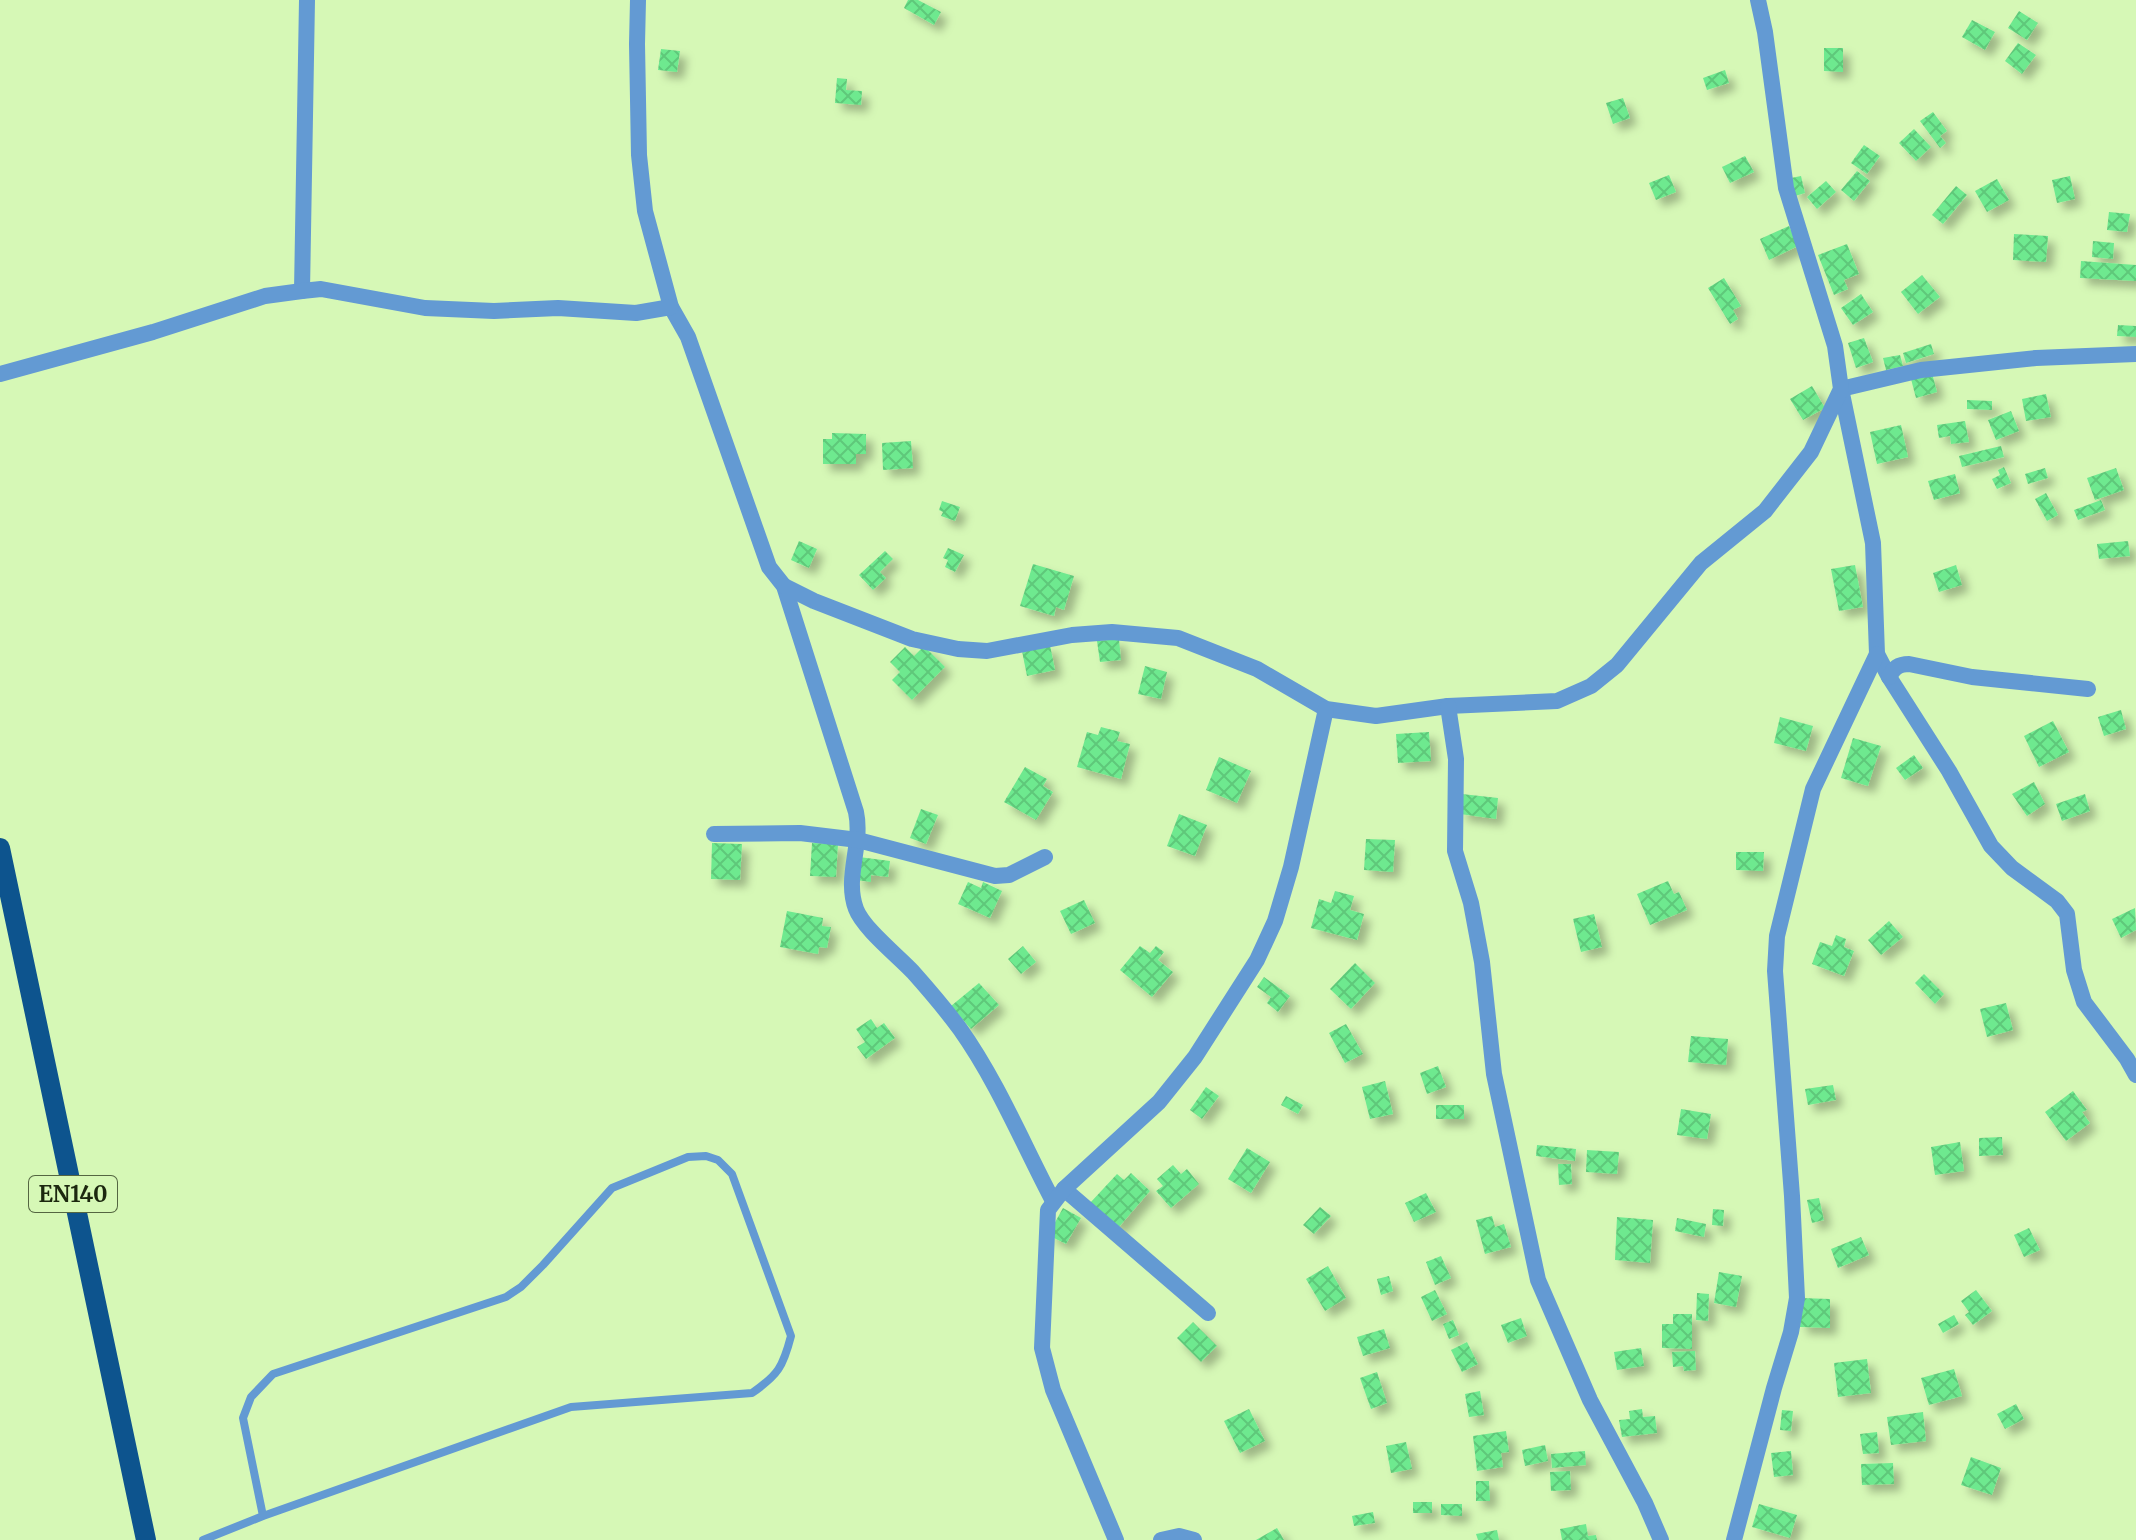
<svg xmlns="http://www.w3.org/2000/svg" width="2136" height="1540" font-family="Merriweather,serif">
	<defs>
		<pattern id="building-cross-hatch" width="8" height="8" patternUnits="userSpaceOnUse" patternTransform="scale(2)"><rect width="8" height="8" fill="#6ee98f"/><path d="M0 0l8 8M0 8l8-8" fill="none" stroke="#5fc87a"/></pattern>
		<filter id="shadow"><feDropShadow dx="7" dy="7" stdDeviation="4" flood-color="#0004"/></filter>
	</defs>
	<rect width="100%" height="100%" fill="#d6f8b6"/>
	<g fill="url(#building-cross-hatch)" filter="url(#shadow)">
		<polygon points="908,0 918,0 941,12 934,25 904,8"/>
		<polygon points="2019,11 2038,23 2027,40 2008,28"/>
		<polygon points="1972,20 1995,32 1985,50 1962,37"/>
		<polygon points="2018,43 2036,55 2022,74 2005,61"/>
		<polygon points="1824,48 1843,48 1843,72 1824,71"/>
		<polygon points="661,49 680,51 677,72 658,70"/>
		<polygon points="1725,70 1729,83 1707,90 1703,78"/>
		<polygon points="837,78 847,79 846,90 862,91 861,105 835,103"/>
		<polygon points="1623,98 1630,118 1613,124 1606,103"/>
		<polygon points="1933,112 1947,131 1940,136 1946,143 1940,148 1920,121"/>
		<polygon points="1914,129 1931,147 1916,161 1899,143"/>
		<polygon points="1864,145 1880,156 1867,174 1851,163"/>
		<polygon points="1745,156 1754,172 1730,183 1722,167"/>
		<polygon points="1857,171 1870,181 1854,201 1841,190"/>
		<polygon points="1669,175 1676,192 1656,200 1649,183"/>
		<polygon points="1801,176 1805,193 1795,196 1791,178"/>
		<polygon points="2070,176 2075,199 2057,203 2052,180"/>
		<polygon points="1997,179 2009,200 1987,212 1975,191"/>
		<polygon points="1826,181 1836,192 1817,209 1807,197"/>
		<polygon points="1956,186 1967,195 1943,224 1932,215"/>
		<polygon points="2109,212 2130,214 2127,232 2107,230"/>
		<polygon points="1789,226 1798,246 1769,260 1760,239"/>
		<polygon points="2014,234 2048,236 2046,262 2013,260"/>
		<polygon points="2093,241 2114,243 2113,259 2092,257"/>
		<polygon points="1847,244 1859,274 1844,280 1848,289 1834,295 1818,255"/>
		<polygon points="2081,261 2136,265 2136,281 2080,278"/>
		<polygon points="1922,275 1940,297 1918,314 1901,292"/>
		<polygon points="1724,278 1741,306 1733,310 1738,319 1730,324 1708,288"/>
		<polygon points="1861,294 1873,312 1853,325 1841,308"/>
		<polygon points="2118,325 2136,326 2136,337 2117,336"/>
		<polygon points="1864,338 1873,362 1856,368 1848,343"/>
		<polygon points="1931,344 1934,354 1906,363 1903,353"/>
		<polygon points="1900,355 1903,366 1886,370 1883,358"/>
		<polygon points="1932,373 1937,392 1916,398 1911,379"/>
		<polygon points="1812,386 1825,408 1803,420 1790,399"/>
		<polygon points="2046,394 2051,417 2026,421 2022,399"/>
		<polygon points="1967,400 1992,401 1992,410 1967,409"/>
		<polygon points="2011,411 2019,431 1996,440 1988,420"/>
		<polygon points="1965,421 1969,442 1951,444 1950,436 1939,438 1937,425"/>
		<polygon points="1901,425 1908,457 1877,464 1870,432"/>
		<polygon points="832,433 866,434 866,454 856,454 856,464 823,464 823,439 832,439"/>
		<polygon points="911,441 913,468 883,470 882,443"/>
		<polygon points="2001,446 2004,457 1962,467 1959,456"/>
		<polygon points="2004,467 2011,483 1997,489 1992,479 2000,475 1998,470"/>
		<polygon points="2045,468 2048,478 2028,484 2025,474"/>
		<polygon points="2116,468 2124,490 2095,500 2087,478"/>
		<polygon points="1955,474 1960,493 1934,500 1928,481"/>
		<polygon points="2046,493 2058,515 2047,521 2035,499"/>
		<polygon points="2101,500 2105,510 2078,520 2074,510"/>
		<polygon points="942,501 960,507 955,521 941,516 943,512 939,510"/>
		<polygon points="799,541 817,549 809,568 791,560"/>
		<polygon points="2128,541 2130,556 2099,559 2097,544"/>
		<polygon points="948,548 964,555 955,572 945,567 948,560 943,558"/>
		<polygon points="885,551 893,559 880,572 886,578 873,590 859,575"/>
		<polygon points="1033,564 1074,576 1064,610 1056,607 1054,616 1020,606"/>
		<polygon points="1855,565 1863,607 1839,611 1831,569"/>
		<polygon points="1956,565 1962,585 1939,592 1933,573"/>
		<polygon points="1119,639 1121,660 1100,662 1097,641"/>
		<polygon points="1050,645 1055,670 1027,676 1022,651"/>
		<polygon points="924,646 945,667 912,700 892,680 900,672 890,662 905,647 914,656"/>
		<polygon points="1145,666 1167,672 1161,699 1138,694"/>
		<polygon points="2121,710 2126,729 2104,736 2098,717"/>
		<polygon points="1780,717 1813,726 1806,751 1774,743"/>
		<polygon points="2053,721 2069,752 2039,767 2024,736"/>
		<polygon points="1101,727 1120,732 1117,741 1130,744 1121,779 1077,767 1087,732 1098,735"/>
		<polygon points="1429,732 1431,761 1398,763 1396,734"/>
		<polygon points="1853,738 1881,746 1868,786 1841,778"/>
		<polygon points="1914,755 1923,768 1905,780 1896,768"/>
		<polygon points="1219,757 1251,771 1237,803 1206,790"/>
		<polygon points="1025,767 1047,779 1043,786 1053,792 1036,820 1004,802"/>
		<polygon points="2034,782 2045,804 2027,816 2012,794"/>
		<polygon points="1462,794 1498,798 1496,819 1460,814"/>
		<polygon points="2085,794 2090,811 2062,821 2056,804"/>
		<polygon points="921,809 938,815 926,844 910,838"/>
		<polygon points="1179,814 1207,825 1195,856 1167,846"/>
		<polygon points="1366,839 1395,840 1393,872 1364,870"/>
		<polygon points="712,843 742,844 740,880 711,879"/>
		<polygon points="812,843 838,844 836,877 810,876"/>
		<polygon points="1736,852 1764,852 1763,871 1736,870"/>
		<polygon points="859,857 890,861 888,877 871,875 871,882 856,880"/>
		<polygon points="1668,881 1674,894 1679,892 1687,910 1650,925 1637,894"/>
		<polygon points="968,882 981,888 983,882 1002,891 990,918 958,904"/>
		<polygon points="1335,891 1354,896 1350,910 1364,914 1357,940 1311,928 1319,899 1331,903"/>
		<polygon points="1084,900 1095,923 1071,934 1060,911"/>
		<polygon points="2135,908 2136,930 2121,938 2112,919"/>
		<polygon points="787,911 823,918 822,926 831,927 827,948 819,947 818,954 780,947"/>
		<polygon points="1594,914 1602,947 1581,952 1573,919"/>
		<polygon points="1889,921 1903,937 1881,955 1868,940"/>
		<polygon points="1836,935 1846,939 1844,947 1854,951 1844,976 1812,964 1820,942 1832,946"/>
		<polygon points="1023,946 1036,962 1021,974 1008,959"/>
		<polygon points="1140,946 1150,953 1156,946 1164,952 1158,960 1173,972 1152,997 1120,970"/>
		<polygon points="1355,963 1375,983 1351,1009 1330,989"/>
		<polygon points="1924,974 1944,994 1935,1004 1915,983"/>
		<polygon points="1264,977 1290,996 1278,1012 1267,1003 1271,997 1257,987"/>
		<polygon points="979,983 999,1005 971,1029 951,1006"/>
		<polygon points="2006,1003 2013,1030 1987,1037 1980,1009"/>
		<polygon points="871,1019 877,1028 884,1023 895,1038 866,1059 857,1047 865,1042 856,1029"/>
		<polygon points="1346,1024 1363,1054 1345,1063 1329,1033"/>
		<polygon points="1691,1036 1728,1039 1726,1065 1688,1062"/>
		<polygon points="1438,1066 1446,1087 1427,1094 1420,1073"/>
		<polygon points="1385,1081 1393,1114 1370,1119 1362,1087"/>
		<polygon points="1833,1085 1836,1100 1808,1105 1805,1089"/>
		<polygon points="1206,1087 1219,1096 1202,1119 1190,1110"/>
		<polygon points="2073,1091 2087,1110 2082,1112 2090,1123 2066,1141 2045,1112"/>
		<polygon points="1286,1096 1303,1105 1298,1114 1281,1105"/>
		<rect x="1436" y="1105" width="28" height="14"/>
		<polygon points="1681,1109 1711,1114 1707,1139 1677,1135"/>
		<polygon points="2002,1137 2003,1155 1979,1156 1979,1138"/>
		<polygon points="1960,1142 1964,1171 1935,1175 1931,1147"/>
		<polygon points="1537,1145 1576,1149 1575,1161 1536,1156"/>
		<polygon points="1247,1148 1270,1162 1251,1193 1228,1179"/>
		<polygon points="1587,1150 1619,1152 1617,1174 1586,1172"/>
		<polygon points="1558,1164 1571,1164 1572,1184 1559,1185"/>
		<polygon points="1173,1165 1181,1174 1187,1169 1199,1184 1171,1208 1156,1191 1163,1186 1157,1179"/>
		<polygon points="1131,1173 1150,1191 1118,1228 1090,1203 1117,1174 1124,1180"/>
		<polygon points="1426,1193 1436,1212 1414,1222 1405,1203"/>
		<polygon points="1819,1198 1824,1220 1812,1223 1807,1200"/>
		<polygon points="1320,1207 1331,1216 1314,1234 1303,1225"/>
		<polygon points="1063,1208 1081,1218 1066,1244 1048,1235"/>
		<polygon points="1713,1209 1724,1210 1723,1226 1712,1225"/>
		<polygon points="1492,1216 1495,1227 1504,1224 1511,1247 1485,1254 1476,1220"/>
		<polygon points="1617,1217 1653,1220 1650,1263 1615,1260"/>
		<polygon points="1677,1218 1706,1224 1704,1237 1675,1231"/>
		<polygon points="2029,1228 2040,1250 2024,1257 2014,1235"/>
		<polygon points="1861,1237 1869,1255 1838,1268 1831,1249"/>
		<polygon points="1441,1256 1451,1278 1435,1285 1426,1262"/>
		<polygon points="1328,1266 1346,1298 1325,1311 1306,1279"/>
		<polygon points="1719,1272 1742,1276 1736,1307 1714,1303"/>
		<polygon points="1389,1276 1393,1291 1381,1295 1377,1279"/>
		<polygon points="1435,1290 1447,1314 1432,1321 1421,1297"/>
		<polygon points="1976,1290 1992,1311 1973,1325 1965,1315 1969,1312 1961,1301"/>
		<polygon points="1697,1293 1709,1294 1708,1321 1696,1320"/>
		<polygon points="1801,1298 1830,1299 1830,1328 1800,1327"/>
		<polygon points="1673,1314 1692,1314 1692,1349 1662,1348 1662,1324 1673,1324"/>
		<polygon points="1954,1315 1959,1324 1943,1333 1938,1324"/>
		<polygon points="1521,1318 1527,1336 1508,1343 1501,1325"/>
		<polygon points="1453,1320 1459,1335 1449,1339 1443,1324"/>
		<polygon points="1193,1322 1217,1346 1201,1362 1177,1338"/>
		<polygon points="1384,1329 1390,1348 1363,1356 1357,1337"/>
		<polygon points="1467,1342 1478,1364 1462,1372 1451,1350"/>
		<polygon points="1641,1348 1644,1366 1617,1370 1614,1352"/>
		<polygon points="1695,1351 1696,1370 1684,1371 1683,1366 1673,1367 1672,1352"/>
		<polygon points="1867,1359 1871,1393 1838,1397 1834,1363"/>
		<polygon points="1954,1369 1962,1396 1929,1405 1921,1378"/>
		<polygon points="1377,1372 1387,1403 1371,1409 1360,1378"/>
		<polygon points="1480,1391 1484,1415 1469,1417 1465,1394"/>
		<polygon points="2016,1404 2024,1419 2005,1429 1997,1414"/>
		<polygon points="1249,1409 1265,1441 1240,1453 1224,1421"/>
		<polygon points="1642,1409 1643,1417 1655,1416 1657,1433 1622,1437 1619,1420 1630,1419 1629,1411"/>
		<polygon points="1782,1410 1793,1411 1791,1431 1780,1430"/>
		<polygon points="1923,1412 1926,1441 1891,1445 1887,1417"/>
		<polygon points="1506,1431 1509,1452 1501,1453 1503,1467 1477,1471 1473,1436"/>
		<polygon points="1877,1432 1879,1453 1863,1454 1860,1434"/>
		<polygon points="1406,1442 1412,1469 1391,1473 1386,1446"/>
		<polygon points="1545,1445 1548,1461 1525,1466 1522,1450"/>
		<polygon points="1585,1451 1586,1465 1552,1468 1551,1454"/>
		<polygon points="1791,1451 1793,1475 1774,1477 1771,1453"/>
		<polygon points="1971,1457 2001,1468 1992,1495 1961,1485"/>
		<polygon points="1893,1463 1894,1484 1862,1485 1861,1464"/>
		<polygon points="1570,1471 1571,1490 1551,1491 1550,1472"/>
		<polygon points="1476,1481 1489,1481 1490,1501 1476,1501"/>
		<rect x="1413" y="1502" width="19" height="11"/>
		<polygon points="1441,1504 1462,1504 1462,1516 1441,1515"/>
		<polygon points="1759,1504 1797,1515 1790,1538 1752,1527"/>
		<polygon points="1373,1512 1375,1523 1354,1526 1352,1516"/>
		<polygon points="1586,1524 1588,1536 1596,1535 1597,1540 1562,1540 1560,1529"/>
		<polygon points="1277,1528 1284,1540 1256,1540"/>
		<polygon points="1497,1530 1499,1540 1478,1540 1476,1534"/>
	</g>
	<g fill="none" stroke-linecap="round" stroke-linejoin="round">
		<path stroke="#639ad3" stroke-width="8" d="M203,1540l60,-24 308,-109 181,-14c26,-18 31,-26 39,-57l-59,-162 -14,-14 -12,-4 -18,1 -76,31 -69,77 -22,22 -15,10 -233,77 -22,23 -8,21 20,98"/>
		<g stroke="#639ad3" stroke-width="16">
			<path d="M638,0l-1,44 2,111 6,56 26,96 17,30 81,230 15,19 72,226c7,33 -12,65 0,97 7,19 42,47 57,63 16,18 33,38 47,57 37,52 63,115 93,172"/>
			<polyline points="302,291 307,0"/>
			<polyline points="2136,354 2036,358 1921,370 1841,389 1873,543 1877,654 1889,677 1949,771 1991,846 2012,868 2057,901 2067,914 2074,970 2084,1002 2127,1059 2136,1075"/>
			<polyline points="0,374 153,332 265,296 302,291 321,289 425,308 494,311 558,308 636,313 671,307"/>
			<polyline points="784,586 814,601 912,639 958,649 987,651 1072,635 1112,632 1178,638 1257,669 1326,709 1376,716 1448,706 1557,701 1591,686 1617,665 1701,563 1765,511 1811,452 1841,389 1835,346 1786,188 1765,32 1758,0"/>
			<path d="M1889,677c5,-9 9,-13 20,-13l63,13 116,12"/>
			<polyline points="1448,706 1456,759 1455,851 1471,903 1482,962 1494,1074 1538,1280 1590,1400 1645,1503 1661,1540"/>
			<polyline points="714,834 800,833 858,840 995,876 1009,875 1045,857"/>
			<polyline points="1064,1189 1208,1313"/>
			<polyline points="1116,1540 1053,1390 1042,1348 1048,1210 1064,1189 1159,1102 1195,1057 1257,960 1275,921 1291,867 1326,709"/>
			<polyline points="1161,1540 1179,1536 1194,1540"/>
			<polyline points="1734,1540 1774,1388 1791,1332 1797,1298 1792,1196 1775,971 1777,936 1813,789 1877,654"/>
		</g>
		<polyline stroke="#0d548e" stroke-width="20" points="0,848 146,1540"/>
	</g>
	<g text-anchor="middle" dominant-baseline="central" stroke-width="7" stroke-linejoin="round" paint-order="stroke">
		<rect fill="#d6f8b6" stroke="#546641" stroke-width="2" x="29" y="1176" width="88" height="36" rx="6"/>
		<g font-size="22" font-weight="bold" fill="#1c280f">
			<text x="73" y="1194">EN140</text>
		</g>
	</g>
</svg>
